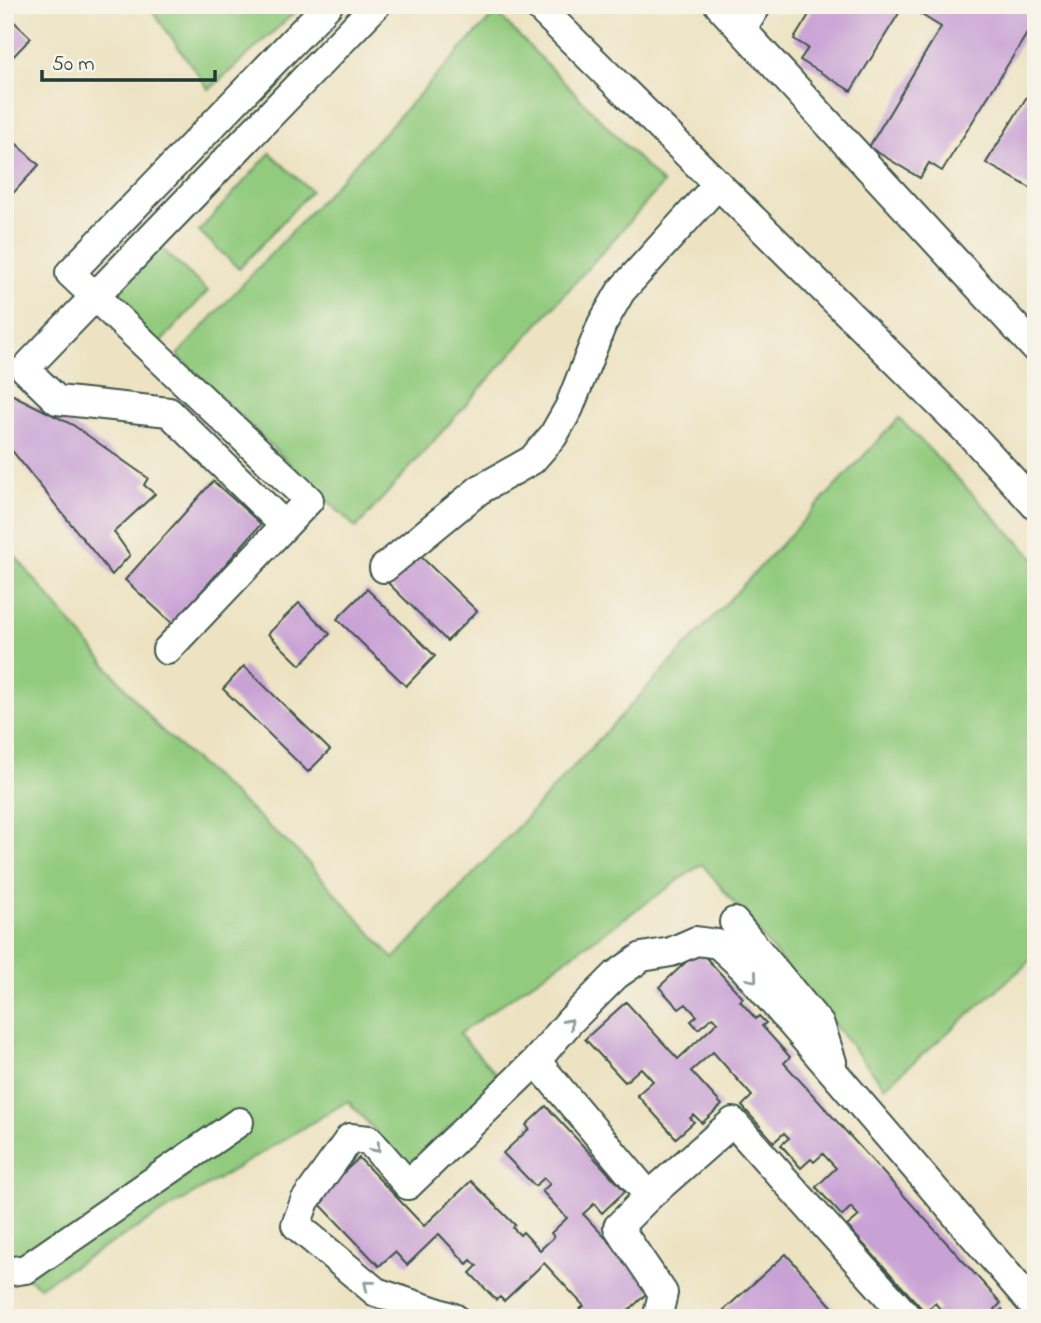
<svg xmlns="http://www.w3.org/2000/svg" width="1041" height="1323" font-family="'Indie Flower',sans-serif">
	<rect width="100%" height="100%" fill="#f7f3e8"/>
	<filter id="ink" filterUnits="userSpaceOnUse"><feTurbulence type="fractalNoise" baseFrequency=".0143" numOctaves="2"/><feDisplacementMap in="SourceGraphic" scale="14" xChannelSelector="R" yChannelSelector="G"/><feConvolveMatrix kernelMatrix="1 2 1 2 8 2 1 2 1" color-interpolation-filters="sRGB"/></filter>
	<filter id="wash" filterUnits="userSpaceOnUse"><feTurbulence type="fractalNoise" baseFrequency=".00686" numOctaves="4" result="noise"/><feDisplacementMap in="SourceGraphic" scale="28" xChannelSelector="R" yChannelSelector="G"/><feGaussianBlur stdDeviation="1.57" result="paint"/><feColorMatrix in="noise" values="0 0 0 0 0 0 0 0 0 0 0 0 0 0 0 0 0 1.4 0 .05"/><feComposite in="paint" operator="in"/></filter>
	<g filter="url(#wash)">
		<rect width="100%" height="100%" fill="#ede3c3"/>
		<g fill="#92cb7e" stroke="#588459" stroke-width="2">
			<polygon points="148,5 303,5 209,90"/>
			<polygon points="496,12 663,184 356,528 177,355"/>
			<polygon points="270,153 311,191 239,269 199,231"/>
			<polygon points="159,246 208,291 159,344 111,299"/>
			<polygon points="899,418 1036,560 1036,956 885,1087 702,864 459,1034 502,1080 407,1166 348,1101 40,1286 5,1265 5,544 158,727 302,856 394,959"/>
		</g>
		<g id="blocks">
			<g fill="#c9a2d5">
				<polygon points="815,5 904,5 851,91 800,60 808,48 794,39"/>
				<polygon points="906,5 1036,5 1036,19 942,171 929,163 920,178 869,147 941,27"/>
				<polygon points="5,13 31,38 5,65"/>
				<polygon points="1036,82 1036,191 986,163"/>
				<polygon points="5,133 39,165 5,202"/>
				<polygon points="5,391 73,425 148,478 144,485 155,494 114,532 130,555 112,575 5,442"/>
				<polygon points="213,481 261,524 173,624 125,580"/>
				<polygon points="408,544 477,611 447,641 379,574"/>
				<polygon points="367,589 435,656 406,686 337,619"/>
				<polygon points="299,603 330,634 300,665 268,634"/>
				<polygon points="244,666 330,750 308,772 223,689"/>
				<polygon points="699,950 743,998 740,1001 756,1019 759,1016 766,1023 762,1026 790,1057 784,1063 1001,1303 995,1309 998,1313 1002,1309 1009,1318 931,1318 940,1309 935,1303 925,1312 847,1226 859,1216 851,1207 842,1216 816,1187 836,1168 823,1154 814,1162 811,1159 801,1168 781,1145 789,1138 784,1133 774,1142 742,1106 752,1096 713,1052 691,1071 722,1105 702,1123 694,1115 690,1118 694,1122 676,1138 637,1095 653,1081 641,1068 625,1082 585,1039 626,1002 678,1059 718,1022 713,1017 698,1029 691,1021 697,1016 686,1004 679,1009 659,987"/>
				<polygon points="546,1106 625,1191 602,1213 594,1204 583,1214 640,1274 650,1290 621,1318 588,1318 580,1309 584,1306 544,1263 504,1301 500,1297 496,1300 470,1273 477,1266 471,1260 467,1264 439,1234 407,1265 395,1252 379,1266 315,1199 359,1158 424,1226 471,1181 515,1225 513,1228 520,1235 523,1232 540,1250 554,1237 551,1233 567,1218 542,1191 550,1184 544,1178 535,1186 503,1153 529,1129 526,1125"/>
				<polygon points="786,1254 836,1311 828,1318 715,1318"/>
			</g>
		</g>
	</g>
	<g filter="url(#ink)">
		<use href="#blocks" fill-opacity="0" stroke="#3e5649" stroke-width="2"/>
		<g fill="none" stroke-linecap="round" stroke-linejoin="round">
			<defs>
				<g id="minor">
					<polyline points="537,5 972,436 1036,506"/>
					<polyline points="719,5 1036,349"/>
					<polyline points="742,29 757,5"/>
					<polyline points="284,525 169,412 57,400 25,369 376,5"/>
					<polyline points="384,568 479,490 532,460 553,436 569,408 602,324 621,291 718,184"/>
					<polyline points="167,650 309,500 70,273 328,5"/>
					<polyline points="734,922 820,1025 832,1062"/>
					<polyline points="536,1061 649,1196 618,1227 663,1293 658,1315 660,1318"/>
					<polyline points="649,1196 733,1122 908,1318"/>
					<polyline points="5,1272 26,1269 239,1122"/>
					<polyline points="454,1318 376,1292 296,1225 305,1201 350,1138 369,1140 408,1185 536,1061 570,1021 616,975 642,957 671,952 696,941 718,944 744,968 1036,1308"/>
				</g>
			</defs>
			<use href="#minor" stroke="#3e5649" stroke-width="32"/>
			<use href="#minor" stroke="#fff" stroke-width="28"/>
		</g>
		<defs><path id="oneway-chevron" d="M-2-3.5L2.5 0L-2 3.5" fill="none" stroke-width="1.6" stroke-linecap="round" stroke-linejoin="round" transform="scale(1.75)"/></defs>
		<g stroke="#8f9e9a">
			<use href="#oneway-chevron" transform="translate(753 978) rotate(50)"/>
			<use href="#oneway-chevron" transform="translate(569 1023) rotate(-48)"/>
			<use href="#oneway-chevron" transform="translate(376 1148) rotate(48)"/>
			<use href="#oneway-chevron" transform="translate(368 1285) rotate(-141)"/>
		</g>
	</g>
	<rect width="1041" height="1323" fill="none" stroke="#f7f3e8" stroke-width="28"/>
	<path d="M42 70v10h173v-10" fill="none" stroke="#1f3d34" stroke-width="3.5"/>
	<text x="52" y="70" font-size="21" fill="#1f3d34" stroke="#f7f3e8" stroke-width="5" paint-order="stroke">50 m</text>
</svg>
